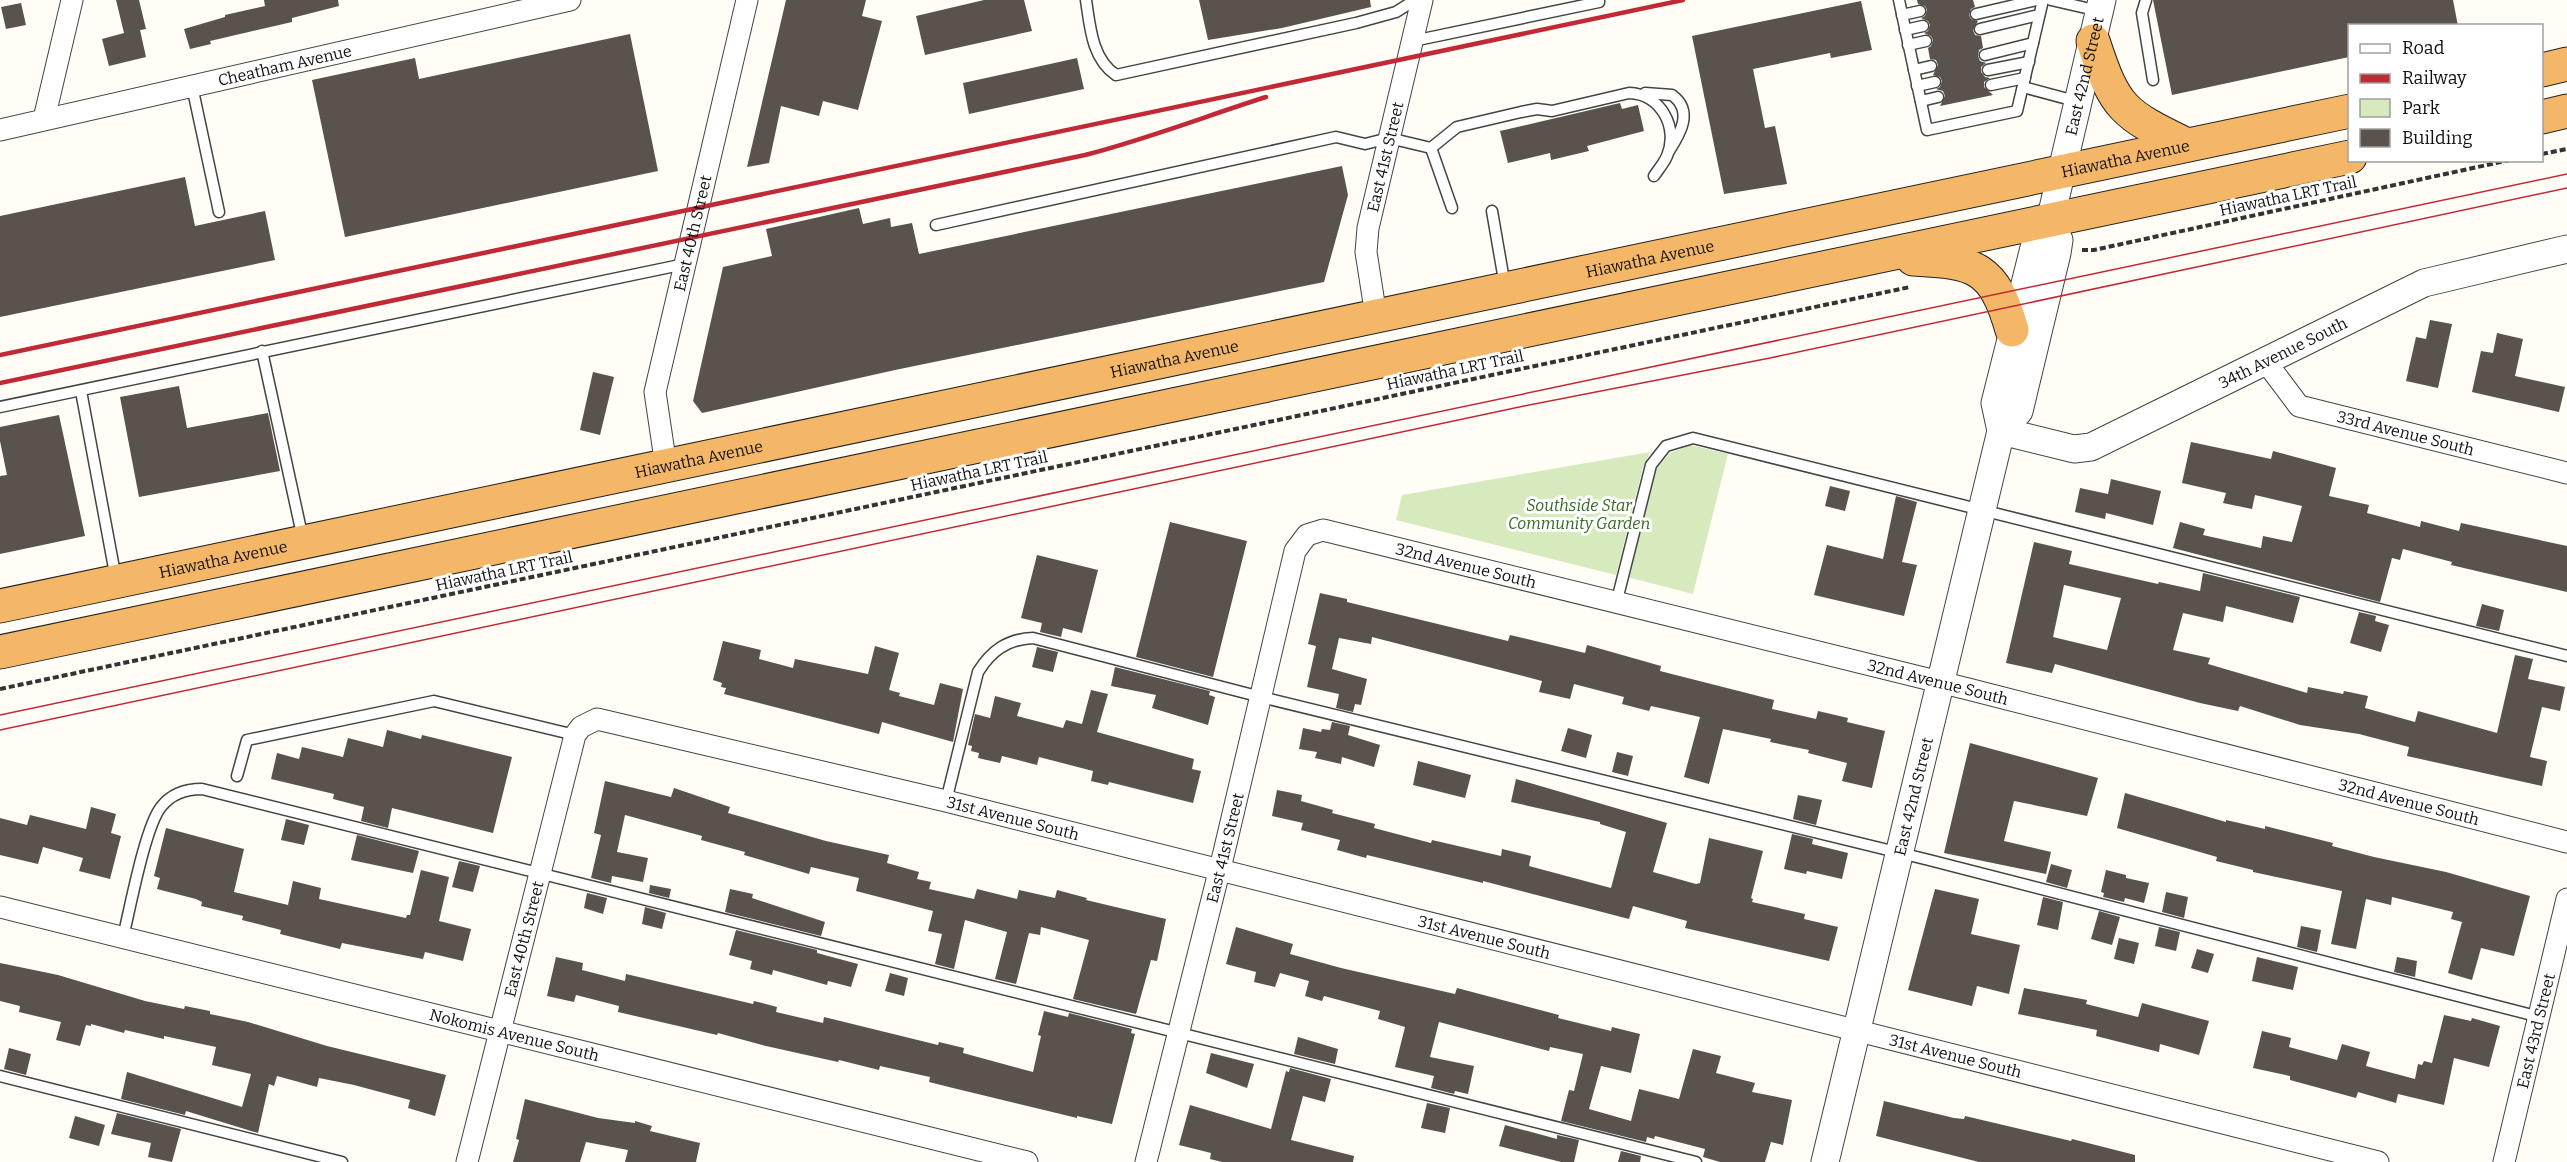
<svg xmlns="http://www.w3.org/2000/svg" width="2567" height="1162" font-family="Bitter,serif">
	<rect width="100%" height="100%" fill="#fffdf5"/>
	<g fill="#d6eabe">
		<polygon points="1690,445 1728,454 1693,594 1627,577 1655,470 1670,453"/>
		<polygon points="1650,452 1643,467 1616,575 1396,520 1402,495"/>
	</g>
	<g fill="#5a524d" fill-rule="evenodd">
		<polygon points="116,0 139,0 146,29 140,30 146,57 109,66 102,39 124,33"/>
		<polygon points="264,0 338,0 339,6 292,18 292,22 210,41 211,44 190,49 184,29 225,17 225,15 265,6"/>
		<polygon points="786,0 866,0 862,16 882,21 858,110 823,101 819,116 781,106 769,163 747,167"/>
		<polygon points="984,0 1024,0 1032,31 925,55 916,16"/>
		<polygon points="1199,0 1370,0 1371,7 1282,28 1208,40"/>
		<polygon points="1917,0 1973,0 1975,7 1971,9 1969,15 1971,19 1978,21 1973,30 1975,35 1981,36 1983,48 1979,50 1978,56 1980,61 1986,63 1981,67 1981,72 1985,77 1990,78 1984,82 1984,87 1993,95 1940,106 1945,96 1943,91 1936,89 1940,87 1942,81 1940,77 1933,75 1938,65 1936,60 1930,59 1928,48 1931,46 1933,40 1931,36 1924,33 1928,31 1930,25 1928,21 1921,18 1925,16 1927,10 1925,6 1918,4"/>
		<polygon points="2153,0 2453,0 2458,26 2349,26 2349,57 2172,95"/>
		<polygon points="1861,1 1872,50 1831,58 1830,53 1753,69 1765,128 1775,126 1787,184 1724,194 1692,36"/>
		<polygon points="21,3 26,25 6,29 1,7"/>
		<polygon points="630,34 658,171 345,237 312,80 415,58 419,79"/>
		<polygon points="1077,58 1084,89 969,114 963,83"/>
		<polygon points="1620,103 1622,109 1638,105 1644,131 1587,146 1589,151 1551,160 1550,153 1508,163 1500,131"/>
		<polygon points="1342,166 1348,195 1324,282 895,370 702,413 693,401 723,267 772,256 766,229 859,208 863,224 890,218 891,227 912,223 919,254"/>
		<polygon points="185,177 195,226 265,211 275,260 0,317 0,216"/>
		<polygon points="2430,320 2452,324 2438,388 2406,381 2416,337 2426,339"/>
		<polygon points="2497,333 2523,339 2515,376 2565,387 2559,412 2472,392 2481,351 2493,353"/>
		<polygon points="593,372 614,377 600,435 580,430"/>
		<polygon points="179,386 187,428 268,413 280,471 139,497 120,397"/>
		<polygon points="59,415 85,536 0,554 0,476 7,475 0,441 0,427"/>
		<polygon points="2191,442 2271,459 2273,451 2336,468 2329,496 2369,505 2367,513 2420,527 2421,521 2459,531 2461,523 2567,546 2567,592 2451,565 2452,562 2403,549 2400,560 2392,558 2380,602 2173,548 2180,522 2205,529 2203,535 2261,548 2263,536 2292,542 2302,506 2255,495 2252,509 2223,503 2226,493 2182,483"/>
		<polygon points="2111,479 2161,491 2153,525 2106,513 2105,519 2075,512 2080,488 2108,494"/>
		<polygon points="1830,486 1850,491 1845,511 1825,506"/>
		<polygon points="1896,496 1917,502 1902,562 1917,565 1904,616 1814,595 1827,545 1883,559"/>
		<polygon points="1170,522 1247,541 1213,677 1136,657"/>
		<path d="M2034,542l38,9 -3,13 89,20 1,-2 41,9 3,-18 97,24 -7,26 -67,-17 -3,16 -40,-9 -10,37 37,8 -2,6 99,29 1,-6 35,7 1,-3 24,5 -3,12 50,14 3,-11 79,22 18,-78 18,4 -5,20 37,8 -5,24 -18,-4 -12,50 17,4 -5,25 -135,-30 2,-9 -50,-13 -59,-9 -60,-19 -2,5 -38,-8 -145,-39 -3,9 -46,-10zM2064,585l57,13 -14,52 -54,-13z"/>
		<polygon points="1037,555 1098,570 1082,633 1063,628 1061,637 1040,632 1042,623 1021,618"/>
		<polygon points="1320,593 1347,599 1347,602 1508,641 1510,635 1585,653 1587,645 1661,666 1660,671 1774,700 1772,709 1816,719 1818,711 1848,718 1847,722 1885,731 1872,788 1842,781 1847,763 1808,753 1809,750 1770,742 1771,739 1723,729 1709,784 1684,777 1700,717 1651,706 1649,711 1622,704 1624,697 1574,684 1570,699 1539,692 1542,681 1372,637 1371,644 1339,638 1332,669 1367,679 1361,705 1355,704 1353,712 1336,708 1339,694 1307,687 1316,646 1308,644"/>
		<polygon points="2482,604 2504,610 2499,631 2476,626"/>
		<polygon points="2359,612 2376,616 2375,621 2389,625 2381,652 2350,643"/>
		<polygon points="723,641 761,650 759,659 793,668 795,659 868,674 875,646 899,653 889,690 900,693 899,696 934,705 940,683 963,689 953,742 882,722 879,734 724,694 726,688 721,687 722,683 713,680"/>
		<polygon points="1037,647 1058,652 1053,672 1032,667"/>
		<polygon points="1115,667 1210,691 1209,695 1215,697 1208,725 1152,708 1156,695 1111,686"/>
		<polygon points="1091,690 1108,694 1097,732 1194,759 1192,769 1201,771 1193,803 1109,782 1108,785 1091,781 1093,771 1039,757 1037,765 1002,756 1000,763 978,758 979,753 971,751 972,746 968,745 975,714 990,718 995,696 1021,703 1017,716 1063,728 1066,720 1082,724"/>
		<polygon points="1332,722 1350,726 1348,735 1380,745 1374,767 1342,757 1341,764 1315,758 1317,752 1299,749 1303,728 1321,732 1322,729 1330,730"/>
		<polygon points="1568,728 1592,735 1586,758 1561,751"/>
		<polygon points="387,730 421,739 422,735 512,757 493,833 392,808 388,828 361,821 364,807 333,799 334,794 271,779 277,753 299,759 302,747 343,757 348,738 383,747"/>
		<polygon points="1970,743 2098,778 2087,816 2014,801 2004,841 2051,852 2046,874 1944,853"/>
		<polygon points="1617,752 1633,756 1628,776 1612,772"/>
		<polygon points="1418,761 1471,775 1465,798 1413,785"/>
		<polygon points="1516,779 1667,823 1653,872 1696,884 1700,883 1709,838 1763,851 1751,898 1753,899 1752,902 1805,914 1804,919 1838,927 1829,961 1685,928 1687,921 1633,906 1629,919 1483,881 1483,883 1367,855 1366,858 1337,850 1340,840 1301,830 1303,823 1272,816 1277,790 1302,795 1301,801 1333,810 1332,813 1375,824 1374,828 1431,843 1432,840 1501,856 1502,849 1531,856 1529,866 1611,888 1626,832 1600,824 1600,822 1511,802"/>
		<polygon points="605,781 671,797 674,788 730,807 728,813 826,841 889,855 887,863 919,872 917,879 931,882 929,889 974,899 977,889 1017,899 1019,890 1055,898 1057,890 1087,898 1086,900 1166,919 1157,961 1151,960 1136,1014 1073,999 1089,940 1041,927 1040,935 1029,933 1016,984 995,979 1007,932 965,920 954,969 935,964 942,934 928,931 933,911 856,891 859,878 811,867 809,874 744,855 745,852 701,840 702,836 625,815 617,852 648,858 643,882 612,876 611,883 591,878 601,835 594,833"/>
		<polygon points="2125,793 2226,822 2226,820 2265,829 2265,826 2333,843 2332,846 2374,857 2446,872 2530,896 2514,956 2481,948 2472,980 2448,973 2462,922 2451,919 2453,912 2392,897 2391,905 2366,899 2356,949 2331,944 2342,891 2253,872 2253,870 2216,861 2217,857 2117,828"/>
		<polygon points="1798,795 1822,800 1816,825 1793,819"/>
		<polygon points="91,807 116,814 111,833 121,836 110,879 79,871 83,858 43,847 38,864 0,855 0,818 27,825 30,815 86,829"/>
		<polygon points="286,819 309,825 304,845 281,840"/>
		<polygon points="166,828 244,849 234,892 288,905 293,881 321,888 319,899 406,918 407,915 410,915 421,870 449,877 439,921 471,929 463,961 425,952 423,959 342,943 340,949 280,934 281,930 242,920 243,916 201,906 202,902 196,899 157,889 160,878 154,876"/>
		<polygon points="1792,834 1813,839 1812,844 1848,853 1842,879 1807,871 1806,874 1784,869"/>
		<polygon points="357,835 419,851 413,873 351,860"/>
		<polygon points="459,861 480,866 473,892 452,887"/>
		<polygon points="2051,864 2072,870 2067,888 2046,882"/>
		<polygon points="2106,870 2126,875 2126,878 2149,883 2144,903 2125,898 2124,902 2103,897 2104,893 2101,892"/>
		<polygon points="650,885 671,889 669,898 649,893"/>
		<polygon points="730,889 753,894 752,898 825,922 821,936 725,912"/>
		<polygon points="1935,889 1979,899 1971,934 2020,945 2009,994 1977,986 1972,1006 1908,990"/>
		<polygon points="2166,892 2188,897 2184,918 2162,912"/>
		<polygon points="587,893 607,898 603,914 584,908"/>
		<polygon points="2043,897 2063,902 2058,930 2037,925"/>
		<polygon points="645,907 666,913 662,929 642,924"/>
		<polygon points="2099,911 2120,917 2112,945 2091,939"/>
		<polygon points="2301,926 2321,930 2317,952 2297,947"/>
		<polygon points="1236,927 1293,944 1290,954 1341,968 1455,994 1457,988 1559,1015 1558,1018 1611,1031 1612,1027 1640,1034 1631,1073 1601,1066 1589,1109 1631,1121 1639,1089 1679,1099 1693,1049 1721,1056 1716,1073 1755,1083 1752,1092 1792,1100 1783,1145 1771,1142 1765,1162 1720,1162 1703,1157 1705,1149 1655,1136 1654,1139 1647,1137 1646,1142 1561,1121 1569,1090 1574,1091 1583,1054 1550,1047 1549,1051 1439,1022 1430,1057 1474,1066 1468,1094 1455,1091 1454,1094 1431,1088 1434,1076 1395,1067 1405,1027 1378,1019 1380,1011 1324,996 1322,1001 1305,996 1309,981 1280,973 1275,987 1254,982 1256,972 1226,964"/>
		<polygon points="2159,927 2180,932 2176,951 2155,946"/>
		<polygon points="736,930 817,950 817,953 858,964 851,987 828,981 827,985 773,970 772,975 750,969 752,961 729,955"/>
		<polygon points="2119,938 2139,943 2134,964 2114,959"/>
		<polygon points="2197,949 2214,954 2208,973 2191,968"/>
		<polygon points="556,957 583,963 582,970 625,981 626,974 753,1004 754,1001 777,1007 776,1012 823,1023 824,1017 938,1045 939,1042 964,1048 963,1053 1033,1072 1041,1036 1038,1035 1044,1011 1068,1017 1069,1013 1132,1029 1131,1033 1135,1034 1112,1124 1077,1116 1077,1118 953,1088 929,1082 930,1077 880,1066 879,1070 839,1060 838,1062 766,1046 718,1033 717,1035 618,1012 619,1006 576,995 574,1002 547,996"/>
		<polygon points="2257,957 2298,967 2293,990 2252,981"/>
		<polygon points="2397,957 2417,961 2415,977 2394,972"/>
		<polygon points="0,963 58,975 145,1001 184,1009 185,1006 210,1011 210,1014 248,1022 327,1046 446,1075 435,1116 408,1108 410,1100 354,1085 319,1078 317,1087 277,1076 274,1086 269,1084 258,1133 186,1111 185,1115 121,1099 127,1072 242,1107 251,1074 212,1065 216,1047 164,1036 164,1039 125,1030 124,1033 91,1024 91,1026 86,1025 80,1046 56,1040 61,1022 19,1012 20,1006 0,1001"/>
		<polygon points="890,973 908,978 904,996 885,991"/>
		<polygon points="2024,988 2087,1000 2086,1004 2138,1017 2142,1003 2209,1021 2199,1055 2160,1044 2159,1052 2096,1036 2097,1030 2018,1014"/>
		<polygon points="2444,1015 2471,1021 2472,1018 2500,1026 2489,1067 2454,1058 2444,1105 2398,1094 2396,1103 2358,1092 2356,1098 2290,1080 2290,1076 2253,1068 2262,1031 2291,1038 2289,1047 2337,1060 2342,1044 2370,1052 2366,1066 2415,1079 2418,1064 2422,1065 2424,1061 2432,1063"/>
		<polygon points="1298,1037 1338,1049 1335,1064 1294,1054"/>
		<polygon points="9,1048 31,1054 26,1075 4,1069"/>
		<polygon points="1211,1053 1254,1064 1247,1088 1206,1073"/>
		<polygon points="1290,1068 1331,1079 1325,1102 1303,1096 1291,1140 1354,1156 1353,1162 1222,1162 1210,1159 1211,1153 1179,1145 1190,1105 1271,1129 1286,1071 1289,1072"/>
		<polygon points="525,1099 598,1118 635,1123 635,1121 652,1126 650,1131 700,1143 696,1162 625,1162 628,1150 586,1142 580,1162 513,1162 519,1140 516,1139"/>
		<polygon points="1884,1101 1954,1118 1964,1119 1965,1116 2071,1141 2072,1139 2135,1155 2135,1162 1979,1162 1876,1136"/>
		<polygon points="1427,1103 1450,1108 1445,1133 1421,1128"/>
		<polygon points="117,1113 181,1129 172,1162 148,1157 151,1143 111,1134"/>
		<polygon points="75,1116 105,1125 99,1146 69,1138"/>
		<polygon points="1505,1125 1557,1139 1557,1135 1579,1140 1574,1162 1561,1162 1499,1146"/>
		<polygon points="1621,1151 1641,1156 1640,1162 1618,1162"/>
	</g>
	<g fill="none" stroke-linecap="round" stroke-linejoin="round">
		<defs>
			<g id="service">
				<path d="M1086,0c4,27 6,59 30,75l240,-52 40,-11 19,-12"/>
				<polyline points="1899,0 1927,130 2017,111 2043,0"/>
				<polyline points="2051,0 2099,11"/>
				<polyline points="2146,0 2142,13 2153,80"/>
				<polyline points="1976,14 2037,0"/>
				<polyline points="1902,15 1920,11"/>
				<polyline points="1980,29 2039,15"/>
				<polyline points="1905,30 1923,26"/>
				<polyline points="1413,41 1599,2 1599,0"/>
				<polyline points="1908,45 1926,41"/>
				<polyline points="1985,55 2033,43"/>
				<polyline points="1914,70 1931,66"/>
				<polyline points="1988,70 2029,62"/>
				<polyline points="1991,85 2025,78"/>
				<polyline points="192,86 219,212"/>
				<polyline points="1917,86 1935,82"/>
				<polyline points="2023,87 2079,102"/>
				<path d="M1645,93l27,2c22,16 8,39 -3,56"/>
				<polyline points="1921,101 1938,97"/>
				<path d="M1431,148l26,-21 64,-15 16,-3 15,2 77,-18c32,1 50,35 38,63 -3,7 -9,14 -13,20"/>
				<polyline points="1431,148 1452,208"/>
				<polyline points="1492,211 1505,286"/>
				<polyline points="936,225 1336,137 1365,144 1389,138 1431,148"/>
				<polyline points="262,351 303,539"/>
				<polyline points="81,391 116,579"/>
				<polyline points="0,407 685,264"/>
				<polyline points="1616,604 1651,465 1666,446 1693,438 2567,656"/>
				<polyline points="237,776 247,740 434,701 575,735"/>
				<path d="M946,801l32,-129c13,-21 29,-33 55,-34l228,59 668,163 611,157"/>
				<path d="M123,937c7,-28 22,-110 38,-130 10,-13 25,-18 41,-18l1494,373"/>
				<polyline points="0,1076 342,1162"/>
			</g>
			<g id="minor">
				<polyline points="44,119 72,0"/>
				<path id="s1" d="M0,130l570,-130"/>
				<path id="s2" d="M1376,316l-10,-64 2,-24 54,-228"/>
				<path id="s3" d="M2266,362l33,44 268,67"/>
				<path id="s4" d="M666,466l-11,-74 92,-392"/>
				<path id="s5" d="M0,907l1027,255"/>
				<path id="s6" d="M467,1162l108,-427 6,-8 16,-8 349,82 1432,361"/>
				<path id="s7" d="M1146,1162l78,-310 71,-301 12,-16 16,-5 645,159 599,153"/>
				<path id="s8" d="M2504,1162l63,-263"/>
			</g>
			<g id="tertiary">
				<path id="s9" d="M2001,431l73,18 17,-2 333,-164 143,-34"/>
				<polyline points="2001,431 2019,411 2057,253 2059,240 2050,221"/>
				<path id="s10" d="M1825,1162l176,-731 -6,-28 43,-171 12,-11 52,-221"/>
			</g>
			<g id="trunk">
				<path d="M2093,41c22,68 30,73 94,104"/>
				<polyline points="2542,70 2567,64"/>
				<polyline points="2542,117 2567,111"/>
				<path d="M1913,259c63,3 81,8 99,71"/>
				<path id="s11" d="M0,606l2350,-495"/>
				<polyline points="0,652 2350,157"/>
			</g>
		</defs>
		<use href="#service" stroke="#444" stroke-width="13"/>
		<use href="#minor" stroke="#444" stroke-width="23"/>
		<use href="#tertiary" stroke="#444" stroke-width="29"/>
		<use href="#trunk" stroke="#222" stroke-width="35"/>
		<g stroke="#333" stroke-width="4" stroke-dasharray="6 3" stroke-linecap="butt">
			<polyline points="2542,154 2567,149"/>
			<polyline points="2082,250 2094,250 2510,160"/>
			<polyline points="0,689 1910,287"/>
		</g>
		<use href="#service" stroke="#fff" stroke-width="10"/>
		<use href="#minor" stroke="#fff" stroke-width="21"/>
		<use href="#tertiary" stroke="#fff" stroke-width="27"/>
		<use href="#trunk" stroke="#f4b667" stroke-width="33"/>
		<g stroke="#c12936" stroke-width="1.5">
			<polyline points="0,715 2567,174"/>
			<polyline points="0,730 1524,406 1770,358 2567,188"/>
		</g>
		<g stroke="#c12936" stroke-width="4.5">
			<polyline points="0,355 1683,0"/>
			<path d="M0,383l1085,-228c62,-16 121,-39 181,-58"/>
		</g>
	</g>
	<g text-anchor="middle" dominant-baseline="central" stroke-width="6" stroke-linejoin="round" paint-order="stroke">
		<g font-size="16" fill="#111" stroke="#fff">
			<text stroke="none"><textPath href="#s1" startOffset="292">Cheatham Avenue</textPath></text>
			<text stroke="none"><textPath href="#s10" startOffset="1122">East 42nd Street</textPath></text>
			<text stroke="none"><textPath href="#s2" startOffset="162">East 41st Street</textPath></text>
			<text stroke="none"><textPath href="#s11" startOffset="2172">Hiawatha Avenue</textPath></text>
			<text transform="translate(2288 196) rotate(-12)">Hiawatha LRT Trail</text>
			<text stroke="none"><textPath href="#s4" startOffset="238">East 40th Street</textPath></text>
			<text stroke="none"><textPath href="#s11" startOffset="1686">Hiawatha Avenue</textPath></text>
			<text stroke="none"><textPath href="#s9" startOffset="306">34th Avenue South</textPath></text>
			<text stroke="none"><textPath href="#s11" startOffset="1200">Hiawatha Avenue</textPath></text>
			<text transform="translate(1455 370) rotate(-12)">Hiawatha LRT Trail</text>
			<text stroke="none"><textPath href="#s3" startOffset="165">33rd Avenue South</textPath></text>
			<text stroke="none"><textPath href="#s11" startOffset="714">Hiawatha Avenue</textPath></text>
			<text transform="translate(979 471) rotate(-12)">Hiawatha LRT Trail</text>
			<text stroke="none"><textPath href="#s11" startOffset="228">Hiawatha Avenue</textPath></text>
			<text stroke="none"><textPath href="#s7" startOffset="813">32nd Avenue South</textPath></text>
			<text transform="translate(504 571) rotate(-12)">Hiawatha LRT Trail</text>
			<text stroke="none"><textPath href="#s7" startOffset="1299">32nd Avenue South</textPath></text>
			<text stroke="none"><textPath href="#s10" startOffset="376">East 42nd Street</textPath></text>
			<text stroke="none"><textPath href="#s7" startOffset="1785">32nd Avenue South</textPath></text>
			<text stroke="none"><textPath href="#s6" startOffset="896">31st Avenue South</textPath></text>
			<text stroke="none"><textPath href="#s7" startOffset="324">East 41st Street</textPath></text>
			<text stroke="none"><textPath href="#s6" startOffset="1382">31st Avenue South</textPath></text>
			<text stroke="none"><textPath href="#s6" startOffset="230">East 40th Street</textPath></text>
			<text stroke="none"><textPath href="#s8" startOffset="135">East 43rd Street</textPath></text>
			<text stroke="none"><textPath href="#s5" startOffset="530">Nokomis Avenue South</textPath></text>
			<text stroke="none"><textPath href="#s6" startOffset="1868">31st Avenue South</textPath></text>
		</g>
		<g font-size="16" font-style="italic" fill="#326a20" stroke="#fff">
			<text x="1579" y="505">Southside Star<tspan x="1579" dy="18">Community Garden</tspan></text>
		</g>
	</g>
	<rect x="2348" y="24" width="195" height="138" fill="#ffffff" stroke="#a0a0a0" stroke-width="1.5"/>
	<rect x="2360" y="44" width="30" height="9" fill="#ffffff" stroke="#a0a0a0" stroke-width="1.5"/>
	<text x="2402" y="54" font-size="18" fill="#111111">Road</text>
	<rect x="2360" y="74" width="30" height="9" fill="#c12936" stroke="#a0a0a0" stroke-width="1.5"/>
	<text x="2402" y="84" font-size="18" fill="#111111">Railway</text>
	<rect x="2360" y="99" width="30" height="18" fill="#d6eabe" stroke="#a0a0a0" stroke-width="1.5"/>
	<text x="2402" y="114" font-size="18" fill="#111111">Park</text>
	<rect x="2360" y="129" width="30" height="18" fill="#5a524d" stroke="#a0a0a0" stroke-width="1.5"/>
	<text x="2402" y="144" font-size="18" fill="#111111">Building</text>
</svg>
